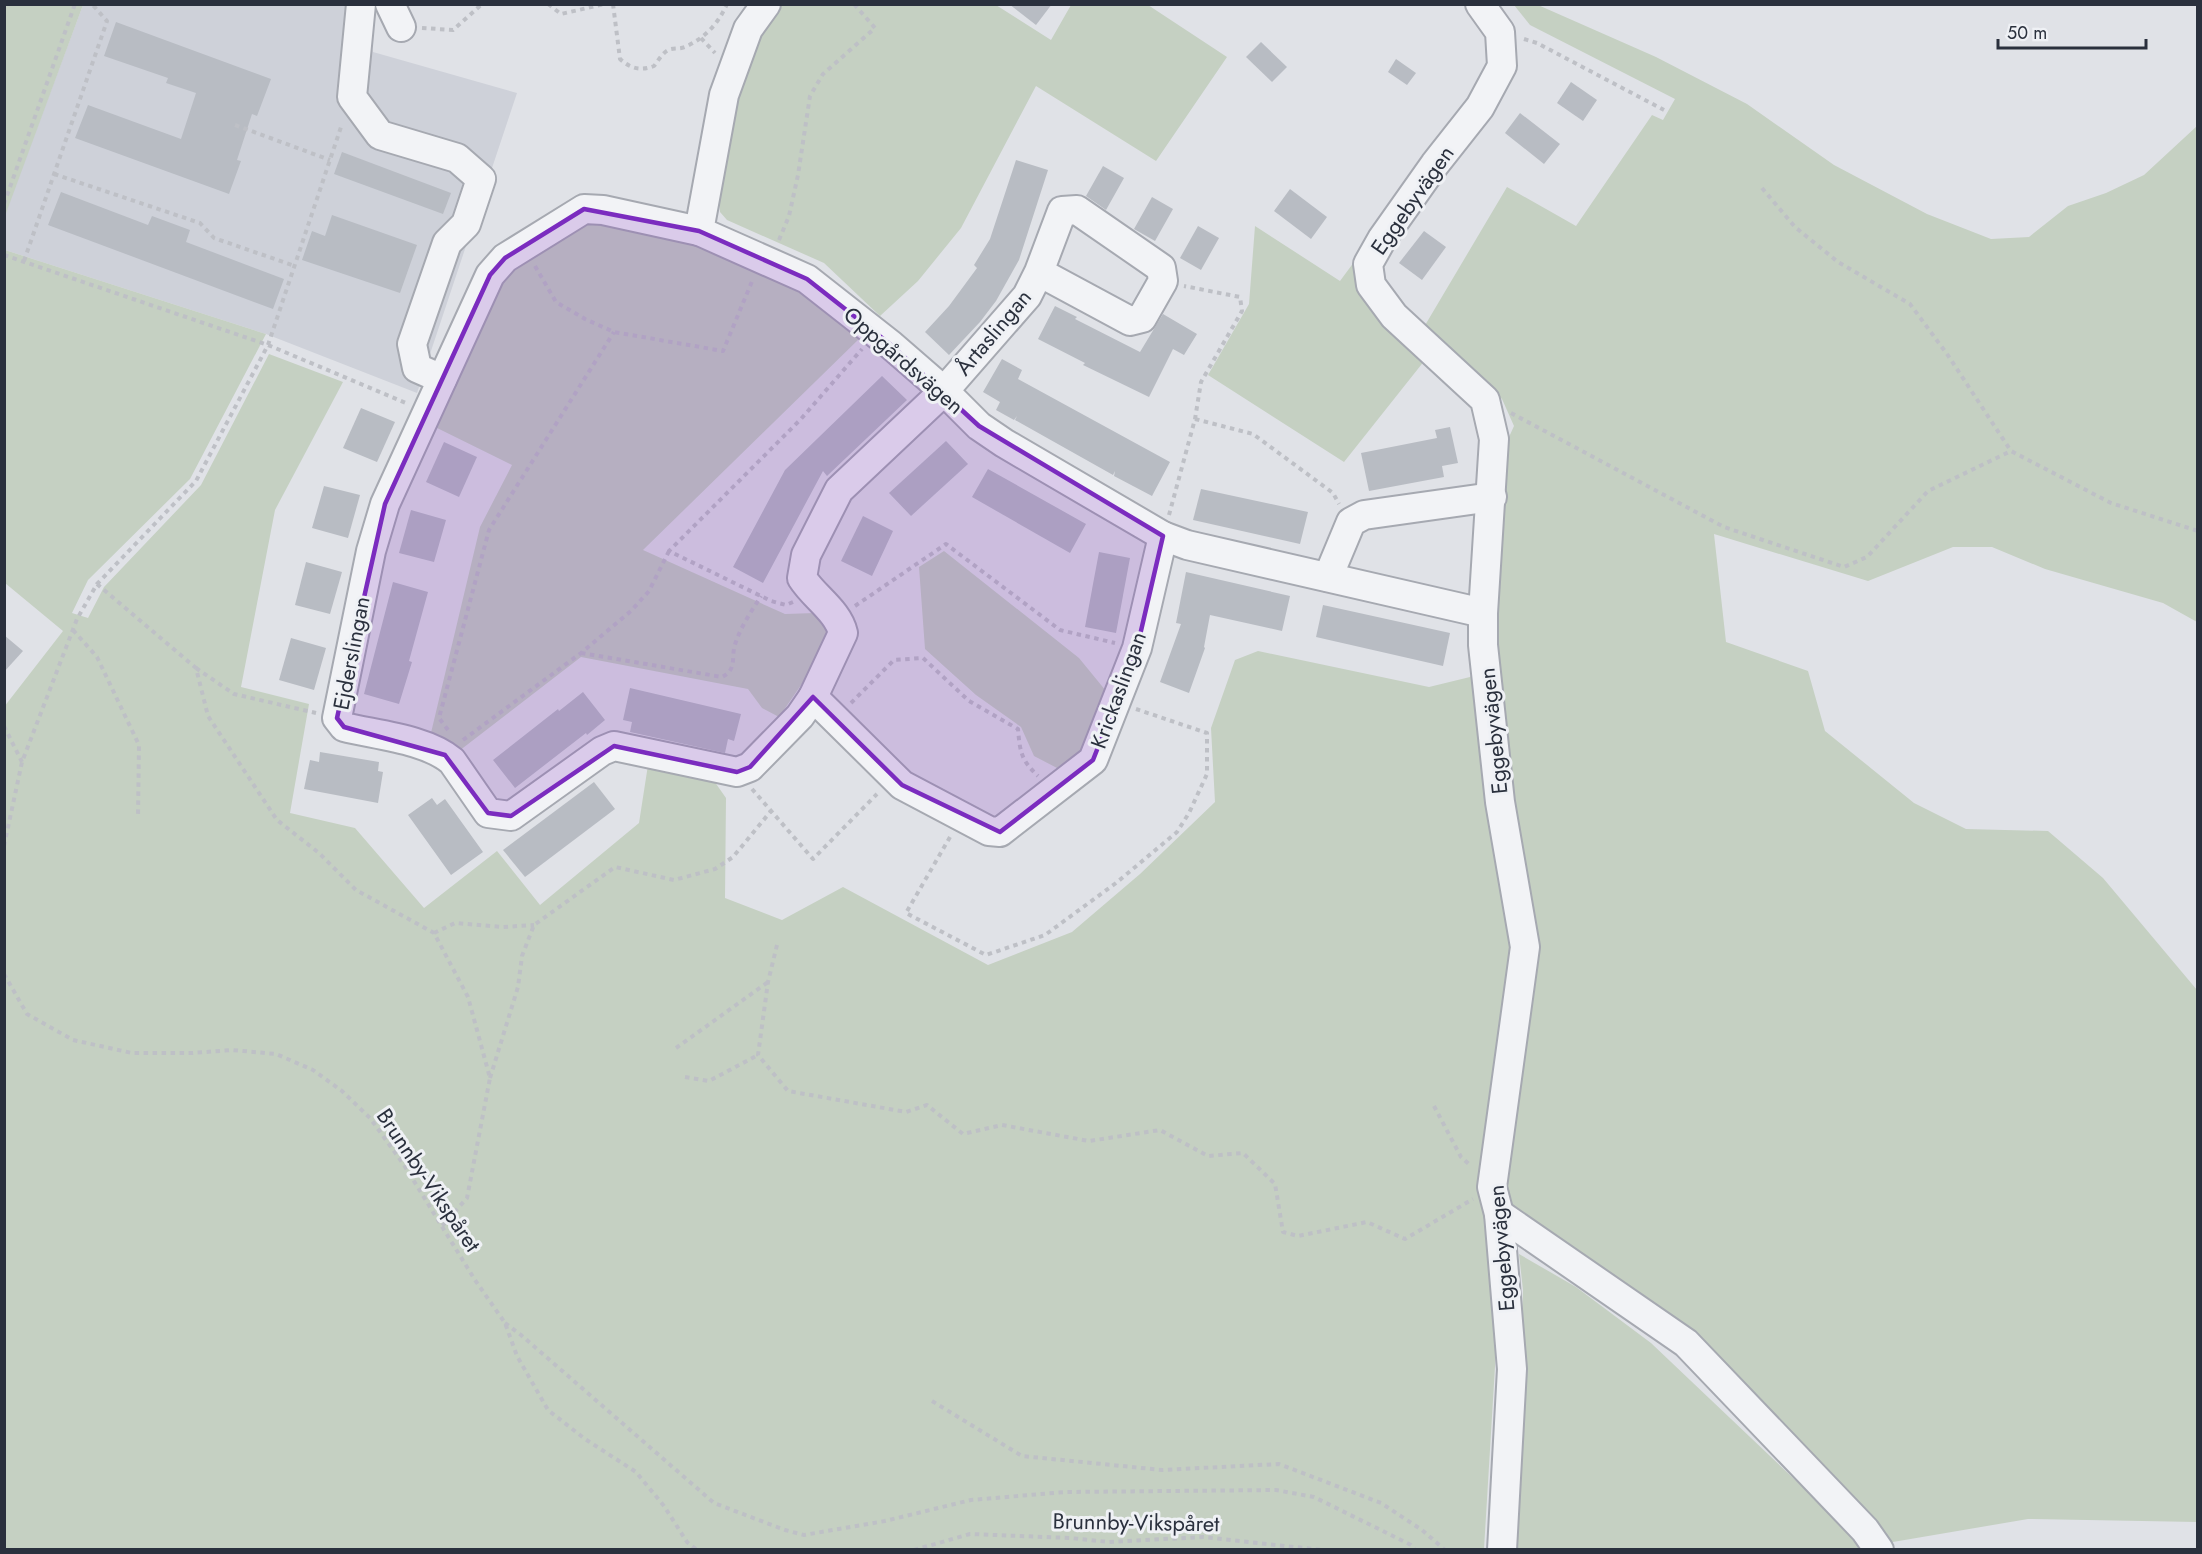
<svg xmlns="http://www.w3.org/2000/svg" width="2202" height="1554" font-family="Jost,sans-serif">
	<rect width="100%" height="100%" fill="#e0e2e7"/>
	<polygon fill="#ced1d9" points="83,5 373,5 368,35 373,52 517,93 417,393 266,334 5,250 4,216"/>
	<g fill="#c5d0c2">
		<polygon points="5,4 83,5 5,216 4,5"/>
		<polygon points="777,5 996,5 1051,40 1071,5 1148,5 1227,57 1156,161 1036,86 961,228 918,281 880,316 824,263 727,220 720,212 718,189 738,80 758,31"/>
		<polygon points="1514,5 1538,5 1656,57 1747,104 1834,165 1927,214 1991,239 2029,237 2068,206 2106,193 2144,175 2197,126 2197,622 2163,603 2045,569 1992,547 1953,547 1868,581 1714,534 1726,642 1808,671 1825,731 1914,803 1966,829 2048,831 2103,878 2197,990 2197,1522 2028,1519 1887,1543 1695,1334 1524,1218 1491,1260 1496,1350 1484,1549 5,1549 4,707 63,631 5,583 5,250 266,334 190,479 88,580 72,613 88,618 104,587 201,485 269,354 343,382 275,510 241,687 309,704 290,813 355,828 424,908 497,851 540,905 639,823 648,765 712,778 726,798 725,898 782,920 843,887 988,965 1072,932 1140,874 1215,802 1211,728 1235,660 1258,651 1429,687 1470,677 1493,649 1509,437 1514,426 1502,399 1424,327 1507,187 1576,226 1652,115 1663,120 1675,99 1530,25"/>
		<polygon points="594,220 699,245 794,289 820,304 860,338 643,550 785,614 815,613 828,633 808,675 779,717 762,708 748,689 581,657 459,751 430,737 480,527 512,465 433,426 500,286 516,263"/>
		<polygon points="1255,226 1340,281 1357,258 1425,360 1344,462 1208,375 1249,304"/>
		<polygon points="944,551 1079,658 1106,691 1085,749 1057,768 1034,756 1021,727 976,695 925,649 919,567"/>
		<polygon points="1519,1254 1576,1287 1651,1343 1831,1514 1862,1549 1513,1550 1523,1290"/>
	</g>
	<g fill="#b8bcc3">
		<polygon points="1009,4 1052,4 1036,25"/>
		<polygon points="116,22 271,79 257,116 252,114 237,160 241,161 229,194 75,138 88,105 181,139 196,93 166,83 168,78 104,56"/>
		<polygon points="1261,42 1287,67 1272,82 1246,57"/>
		<polygon points="1396,59 1416,73 1407,85 1388,72"/>
		<polygon points="1571,82 1597,100 1583,121 1557,103"/>
		<polygon points="1520,113 1560,144 1544,164 1505,133"/>
		<polygon points="342,152 451,193 443,214 334,174"/>
		<polygon points="1016,160 1048,170 1019,260 996,301 980,322 949,355 925,332 949,306 977,268 974,265 990,239"/>
		<polygon points="1103,166 1124,178 1106,210 1086,196"/>
		<polygon points="1290,189 1327,217 1311,239 1274,211"/>
		<polygon points="61,192 148,225 152,216 190,230 186,242 284,279 273,309 48,225"/>
		<polygon points="1152,197 1173,209 1155,241 1134,229"/>
		<polygon points="332,215 417,245 400,293 302,260 312,231 325,236"/>
		<polygon points="1198,226 1219,238 1201,270 1180,258"/>
		<polygon points="1424,231 1446,247 1422,280 1399,263"/>
		<polygon points="1055,306 1077,317 1075,319 1140,352 1163,314 1197,334 1184,355 1173,349 1149,397 1083,365 1085,363 1038,339"/>
		<polygon points="1002,359 1022,370 1018,379 1170,462 1152,496 1114,476 1115,471 1113,475 1015,420 1017,416 1014,420 996,410 1000,402 983,392"/>
		<polygon points="882,376 907,400 827,476 823,471 763,583 733,567 785,470"/>
		<polygon points="361,408 395,422 377,462 343,448"/>
		<polygon points="1450,427 1458,463 1442,466 1444,477 1369,491 1361,453 1437,438 1435,430"/>
		<polygon points="946,441 968,464 911,516 889,493"/>
		<polygon points="444,442 477,457 459,497 426,482"/>
		<polygon points="988,469 1086,524 1070,553 972,497"/>
		<polygon points="324,486 360,495 348,538 312,528"/>
		<polygon points="1201,489 1308,512 1300,544 1193,520"/>
		<polygon points="411,510 446,520 434,562 399,553"/>
		<polygon points="863,516 893,531 872,576 841,561"/>
		<polygon points="1099,552 1130,558 1116,633 1085,627"/>
		<polygon points="306,562 342,572 330,614 295,605"/>
		<polygon points="1186,572 1290,596 1282,631 1210,615 1204,647 1205,648 1189,693 1160,682 1181,624 1176,623"/>
		<polygon points="393,582 428,592 409,661 412,662 399,704 364,694"/>
		<polygon points="1323,605 1450,633 1443,666 1316,637"/>
		<polygon points="4,635 23,651 4,672"/>
		<polygon points="291,638 326,648 314,690 279,680"/>
		<polygon points="630,688 741,714 734,741 728,739 725,753 630,732 632,722 623,720"/>
		<polygon points="583,692 605,720 587,735 586,733 515,788 493,760 558,709 559,711"/>
		<polygon points="320,752 379,762 378,771 383,772 378,803 304,789 310,760 319,762"/>
		<polygon points="594,782 615,809 525,877 503,850"/>
		<polygon points="432,798 437,805 445,799 483,852 451,875 408,815"/>
	</g>
	<g fill="none" stroke-linecap="round" stroke-linejoin="round">
		<defs>
			<g id="minor">
				<polyline points="361,4 352,97 380,135 457,158 481,179 466,224 447,243 412,344 417,368 442,379"/>
				<polyline points="390,4 401,27"/>
				<polyline points="766,4 748,29 724,95 699,231 807,279 891,345 944,391 979,426 1004,443 1163,536 1187,545 1483,613"/>
				<polyline points="1480,4 1500,32 1502,66 1480,107 1435,164 1382,239 1368,264 1371,285 1394,316 1485,400 1494,439 1483,613 1483,645 1500,802 1525,947 1492,1187 1499,1214 1512,1369 1502,1550"/>
				<path d="M699,231l-96,-21 -19,-1 -79,49 -15,17 -105,229 -14,47 -34,167 7,9c32,8 82,12 108,34l36,52 23,3 91,-65 12,-5 123,26 13,-5 50,-51 13,-19"/>
				<path d="M1039,272l23,-61 15,-1 84,58 2,13 -21,37 -12,3 -91,-49 -12,24 -83,95 -105,99 -33,65 -4,23c12,19 36,33 41,55l-30,64 89,88 87,46 11,1 93,-72 44,-112 26,-112"/>
				<polyline points="1328,577 1351,522 1364,515 1492,497"/>
				<polyline points="1499,1214 1686,1343 1865,1530 1879,1550"/>
			</g>
		</defs>
		<use href="#minor" stroke="#a6a9b1" stroke-width="32"/>
		<g stroke="#bec0c6" stroke-width="4" stroke-dasharray="4.5 4.5" stroke-linecap="butt">
			<polyline points="548,4 561,14 605,4"/>
			<path d="M613,4l7,55c11,10 21,12 34,7 5,-6 9,-15 17,-17 5,-1 9,0 14,-2 20,-9 33,-23 42,-43"/>
			<polyline points="422,28 453,30 482,4"/>
			<polyline points="701,38 715,53"/>
			<polyline points="1524,39 1537,43 1664,110"/>
			<polyline points="235,125 330,160"/>
			<polyline points="54,174 200,223 214,238 295,266"/>
			<polyline points="1762,188 1795,227 1838,262 1910,304 1947,354 2011,451"/>
			<polyline points="4,204 75,4"/>
			<polyline points="779,240 789,216 798,175 810,96 823,74 875,28 854,4"/>
			<polyline points="4,255 268,345 406,403"/>
			<polyline points="24,261 107,21 92,4"/>
			<polyline points="535,266 556,302 585,319 614,332 723,351 753,279"/>
			<polyline points="1511,413 1724,527 1844,567 1867,557 1928,491 2011,451 2111,503 2198,531"/>
			<polyline points="1195,419 1253,434 1333,493 1339,504"/>
			<polyline points="1169,515 1195,419 1201,382 1242,311 1240,297 1184,286"/>
			<polyline points="97,584 196,668 208,716 277,820 319,853 356,890 434,933 468,997 490,1078 467,1198 442,1226"/>
			<polyline points="793,602 786,605 771,601 669,551 801,419 862,349"/>
			<polyline points="855,606 946,544 1060,630 1115,643"/>
			<polyline points="73,630 97,657 139,745 138,817"/>
			<path d="M581,653l141,24c14,-7 10,-17 12,-29 5,-19 17,-36 27,-52"/>
			<polyline points="196,668 234,694 316,713"/>
			<path d="M851,703l43,-43 29,-2 46,43 49,28c2,23 3,31 20,47"/>
			<polyline points="4,726 22,762"/>
			<polyline points="448,730 439,718 489,530 614,332"/>
			<polyline points="463,740 581,653 631,611 649,591 669,551"/>
			<polyline points="752,789 813,859 877,794"/>
			<polyline points="950,837 906,913 986,955 1045,935 1116,883 1177,832 1189,813 1207,774 1207,733 1136,709"/>
			<polyline points="4,846 22,762 77,619 97,584 196,481 268,345 342,124"/>
			<polyline points="434,933 455,923 503,927 534,925"/>
			<polyline points="777,945 768,982 758,1055 788,1091 906,1112 927,1105 963,1134 1002,1125 1089,1141 1160,1130 1208,1156 1243,1153 1275,1184 1283,1232 1298,1236 1367,1222 1405,1239 1473,1199"/>
			<polyline points="4,974 27,1014 73,1040 132,1053 192,1053 232,1050 276,1054 313,1070 342,1091 370,1118 404,1165 475,1280 505,1323 517,1356 548,1410 585,1439 636,1472 664,1506 687,1542 697,1550"/>
			<polyline points="676,1048 768,982"/>
			<polyline points="685,1077 709,1081 758,1055"/>
			<polyline points="490,1078 518,987 522,956 534,925 615,867 674,880 715,869 733,857 771,811"/>
			<polyline points="1434,1106 1461,1157 1471,1166"/>
			<polyline points="505,1323 521,1335 714,1503 785,1530 804,1535 885,1521 971,1500 1065,1492 1276,1490 1314,1497 1411,1545 1415,1550"/>
			<polyline points="932,1401 1022,1456 1162,1470 1279,1464 1381,1503 1422,1530 1445,1550"/>
			<polyline points="914,1550 970,1534 1070,1538 1109,1542 1203,1537 1322,1550"/>
		</g>
		<use href="#minor" stroke="#f2f3f6" stroke-width="28"/>
	</g>
	<path fill="#7b2cbf" fill-opacity="0.2" stroke="#7b2cbf" stroke-width="4.5" stroke-linejoin="round" d="M584,209l115,22 108,48 84,66 88,81 184,110 -26,112 -44,112 -93,72 -98,-47 -89,-88 -63,70 -13,5 -123,-26 -103,70 -23,-3 -43,-58 -101,-28 -7,-9 48,-214 105,-229 15,-17z"/>
	<g text-anchor="middle" dominant-baseline="central" stroke-width="6" stroke-linejoin="round" paint-order="stroke">
		<g font-size="22" fill="#2a303d" stroke="#eff1f5">
			<text transform="translate(1412 200) rotate(-55)">Eggebyvägen</text>
			<text transform="translate(993 332) rotate(-50)">Årtaslingan</text>
			<text transform="translate(904 360) rotate(41)">Oppgårdsvägen</text>
			<text transform="translate(351 653) rotate(-79)">Ejderslingan</text>
			<text transform="translate(1118 690) rotate(-70)">Krickaslingan</text>
			<text transform="translate(1493 731) rotate(-96)">Eggebyvägen</text>
			<text transform="translate(429 1180) rotate(56)">Brunnby-Vikspåret</text>
			<text transform="translate(1501 1248) rotate(-95)">Eggebyvägen</text>
			<text transform="translate(1136 1522) rotate(1)">Brunnby-Vikspåret</text>
		</g>
	</g>
	<rect width="2202" height="1554" fill="none" stroke="#2a303d" stroke-width="12"/>
	<path d="M1998 39v9h148v-9" fill="none" stroke="#2a303d" stroke-width="3"/>
	<text x="2007" y="39" font-size="18" fill="#2a303d" stroke="#eff1f5" stroke-width="4.5" paint-order="stroke">50 m</text>
</svg>
